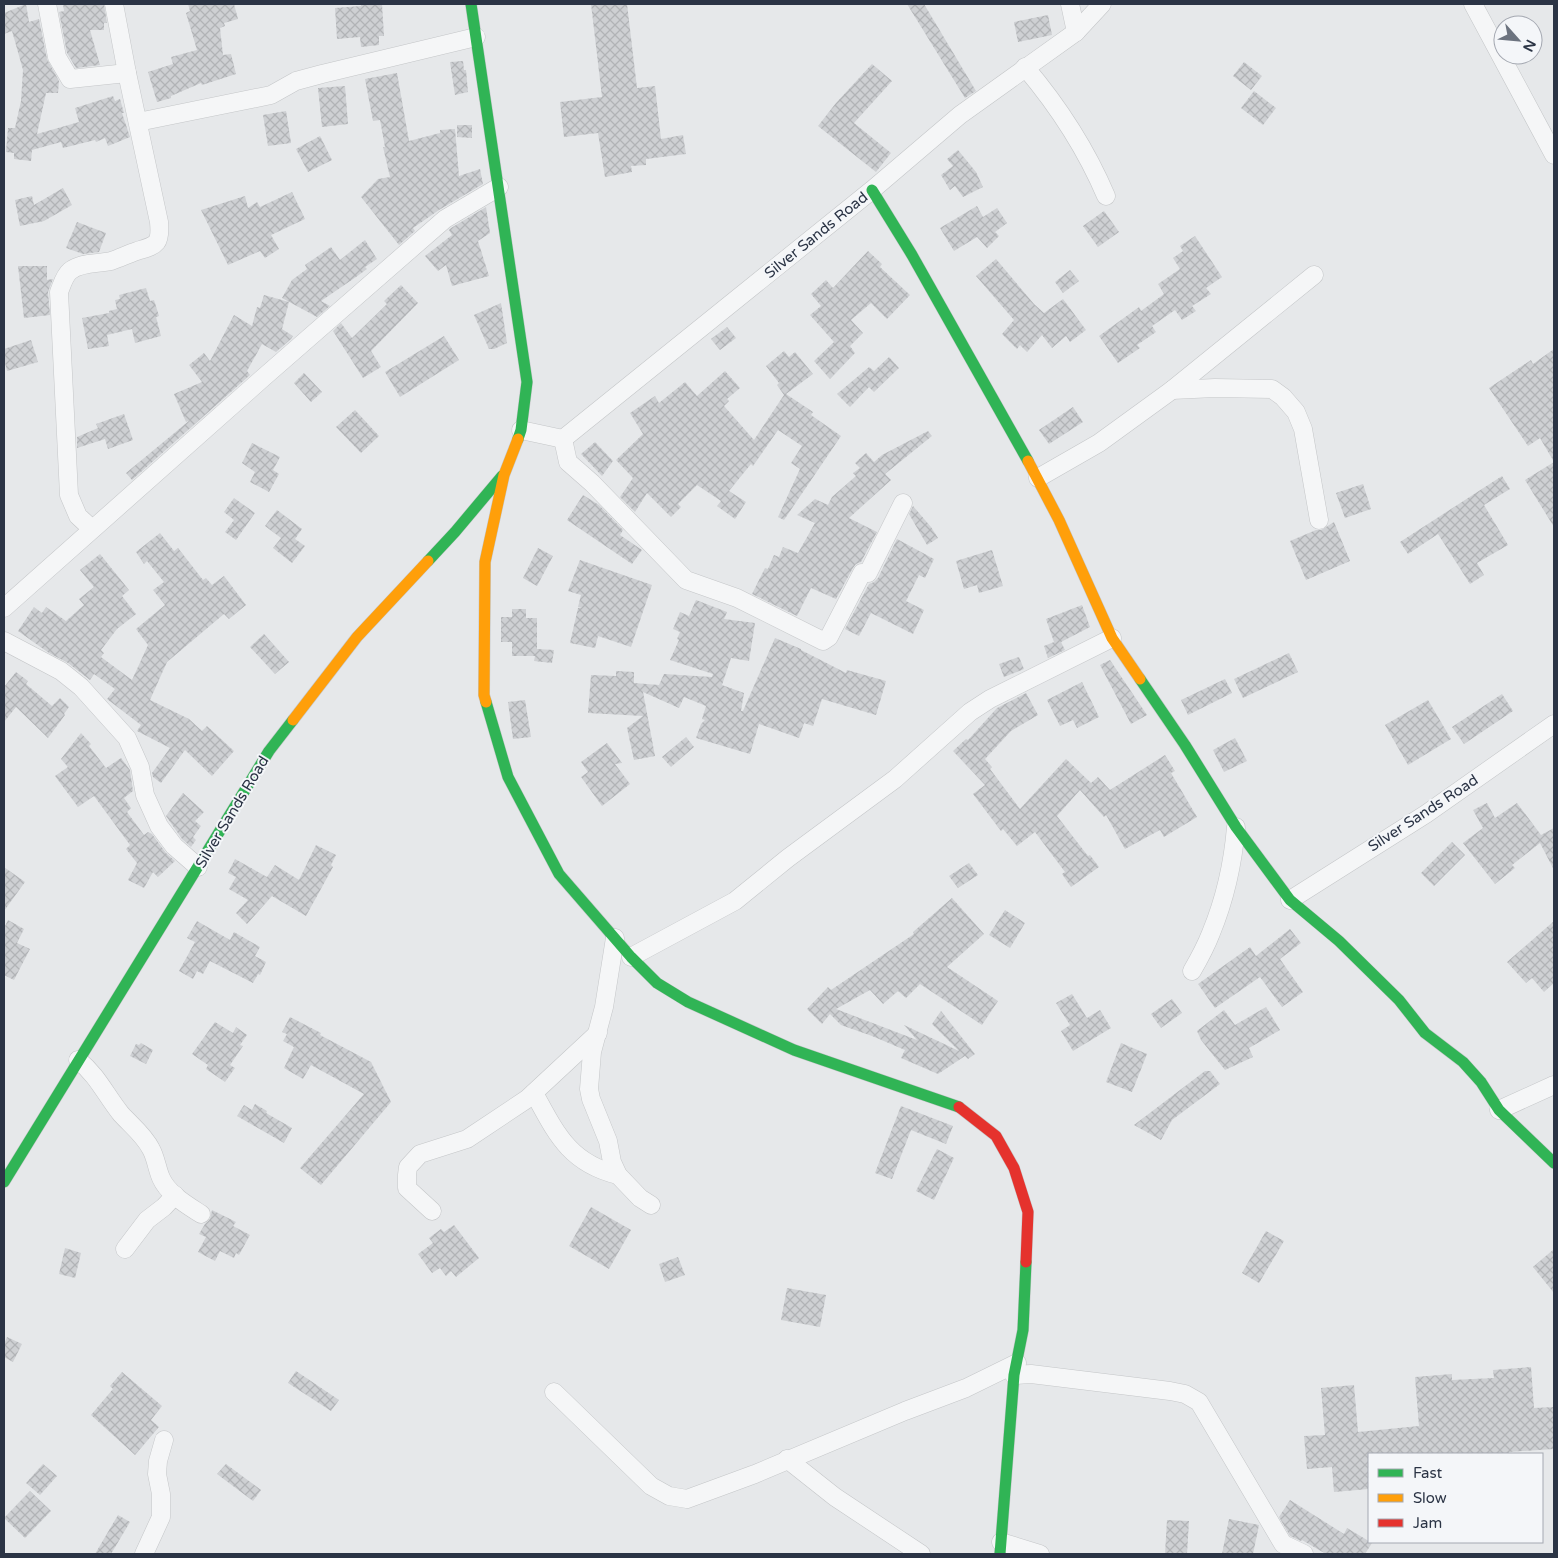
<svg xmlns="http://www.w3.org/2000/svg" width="1558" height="1558" font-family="'Varela Round',sans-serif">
	<defs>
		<pattern id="building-cross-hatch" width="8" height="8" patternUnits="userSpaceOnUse" patternTransform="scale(1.25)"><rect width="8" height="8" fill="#ced0d3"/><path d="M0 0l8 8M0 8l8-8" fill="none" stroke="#b1b3b6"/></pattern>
	</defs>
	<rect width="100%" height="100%" fill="#e6e8ea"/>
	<g fill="url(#building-cross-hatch)">
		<polygon points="26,4 29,22 39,19 47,59 59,81 58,93 46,93 37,134 79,122 75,108 113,96 115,101 120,99 124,113 122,113 130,137 108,146 105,138 96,142 95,140 63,148 61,142 32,150 31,161 14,159 14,153 6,152 8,128 15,128 21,101 23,70 12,31 4,34 4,13"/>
		<polygon points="63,4 104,4 107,23 104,23 104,30 90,30 100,65 76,68 67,53 59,12 64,11"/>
		<polygon points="188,4 234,4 238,19 224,23 225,26 220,28 223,55 231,54 236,74 202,85 201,83 171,96 171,98 157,102 148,72 173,64 171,57 197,50 186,13 190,11"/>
		<polygon points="361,4 382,4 384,36 379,36 379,45 361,47 360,37 337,39 335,8 361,6"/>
		<polygon points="591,4 627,4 637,88 655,86 661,139 683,135 686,154 646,159 646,165 631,166 632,172 605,177 598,133 564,137 560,102 602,97"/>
		<polygon points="907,4 924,4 976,91 965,98"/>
		<polygon points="1048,15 1052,35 1018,42 1014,22"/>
		<polygon points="463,61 464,70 466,70 468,92 455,95 450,62"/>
		<polygon points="1244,62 1262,76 1251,90 1233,76"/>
		<polygon points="872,64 892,81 854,123 891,153 876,172 818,126 836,103"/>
		<polygon points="397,73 409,141 440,133 440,130 455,129 459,176 480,169 483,184 439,210 413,228 415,231 399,245 361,197 378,179 390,177 383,147 385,147 380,120 373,121 365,79"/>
		<polygon points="345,86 348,124 322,127 318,88"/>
		<polygon points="1254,91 1276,108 1263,125 1241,108"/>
		<polygon points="286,111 291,143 268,146 263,115"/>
		<polygon points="457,125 472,125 472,138 457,137"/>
		<polygon points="320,136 332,160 308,172 296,149"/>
		<polygon points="958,150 976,172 983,187 963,197 955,186 950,190 941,175 953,166 947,159"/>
		<polygon points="63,188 72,205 44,221 20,226 15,200 32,196 34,205"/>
		<polygon points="292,192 305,219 271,235 279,249 265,258 260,251 228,265 201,210 245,196 248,208 257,202 260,207"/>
		<polygon points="977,206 983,217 997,208 1007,223 995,232 999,236 987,248 977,237 954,251 940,228"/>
		<polygon points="486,207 490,233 478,241 489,276 452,286 446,265 438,271 425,256 452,235 449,230 451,228"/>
		<polygon points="1104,211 1119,232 1098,247 1083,226"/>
		<polygon points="77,222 106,233 99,252 83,254 66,248"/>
		<polygon points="1195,236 1222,277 1206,288 1211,294 1192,306 1196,311 1182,320 1175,310 1152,326 1156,332 1137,345 1140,348 1118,363 1099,336 1139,307 1141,311 1164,294 1158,284 1180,269 1173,258 1183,251 1180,246"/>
		<polygon points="365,240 377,259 365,267 367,269 356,277 321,301 330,306 317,317 282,298 292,280 307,269 305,265 331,247 340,260"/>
		<polygon points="868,251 882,264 880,267 910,295 887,319 871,303 851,320 863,333 850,346 855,353 830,379 814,361 834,342 810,315 821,306 811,294 826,280 833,288"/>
		<polygon points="996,259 1034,304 1044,313 1063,299 1086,330 1070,342 1066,336 1052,348 1042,335 1027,352 1020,345 1017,349 1002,334 1014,320 976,276"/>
		<polygon points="18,266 47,266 47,280 53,279 48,292 50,315 24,318"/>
		<polygon points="1070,270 1079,281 1063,293 1055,282"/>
		<polygon points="401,285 418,303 371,351 381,367 363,378 333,331 341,323 352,338 387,304 384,301"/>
		<polygon points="146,288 150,301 154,300 159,316 156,317 161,336 135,343 132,329 107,335 109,346 88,349 82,318 109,313 109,311 117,309 115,300 120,299 119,295"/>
		<polygon points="264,295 289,302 282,329 293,336 291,339 276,352 262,344 247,371 250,375 132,480 126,473 190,420 186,422 174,394 202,382 189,365 204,353 210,361 234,315 252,326 257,307 260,308"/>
		<polygon points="501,303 507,343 494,349 489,349 474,315"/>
		<polygon points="727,327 736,338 720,350 711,339"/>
		<polygon points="444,336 459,360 400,397 385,372"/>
		<polygon points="31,340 38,362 7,371 4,359 4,349"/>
		<polygon points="1554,349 1554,527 1525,480 1554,462 1540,438 1528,446 1489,388 1531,360 1533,364"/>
		<polygon points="784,351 789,357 795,352 813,374 786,394 813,412 811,415 841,436 784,520 778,517 800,469 791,463 802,446 778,430 753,466 751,464 729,491 746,502 735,519 717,506 721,501 697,485 678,504 681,507 671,517 647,493 635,512 620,497 633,478 616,460 643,434 630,413 655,396 659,403 685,382 697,396 725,371 740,388 727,399 729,401 724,406 754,440 784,395 777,385 779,383 766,366"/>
		<polygon points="889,357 899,368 874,392 869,387 850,407 837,394 869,367 874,371"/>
		<polygon points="304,373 322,392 311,402 294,383"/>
		<polygon points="1073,407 1083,422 1049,444 1039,430"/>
		<polygon points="355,410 379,436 361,453 336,427"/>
		<polygon points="124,414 133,440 108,449 105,439 77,448 77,437 98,428 96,424"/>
		<polygon points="928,431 932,436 885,474 891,480 849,518 877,532 861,562 856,564 853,568 836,599 811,588 797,616 752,594 765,568 768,569 774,555 779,557 783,547 798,553 815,523 797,515 815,499 828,505 832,497 856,476 853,473 860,468 855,463 866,453 874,462 882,455"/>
		<polygon points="595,442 613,461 602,476 581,454"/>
		<polygon points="252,443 280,457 273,470 279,474 269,492 250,482 255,472 242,463"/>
		<polygon points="1502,476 1510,489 1484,505 1508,545 1477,563 1484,575 1470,584 1438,534 1408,554 1400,542"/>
		<polygon points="1363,484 1371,509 1345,518 1336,493"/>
		<polygon points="583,495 599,505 623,530 620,535 642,550 632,564 567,520"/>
		<polygon points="234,498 255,513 236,540 225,532 234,520 224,512"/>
		<polygon points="913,506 931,527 938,538 927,545 909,514"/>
		<polygon points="277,510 302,529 295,539 305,546 292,563 273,548 281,538 265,526"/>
		<polygon points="1334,522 1350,561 1306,580 1290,541 1316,530 1321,530"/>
		<polygon points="160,533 174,551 178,548 203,580 206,578 212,585 224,576 246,605 229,619 224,614 167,662 150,700 189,719 202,731 207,726 234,751 212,776 185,750 161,783 153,777 152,773 170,748 137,731 141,725 107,699 115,689 94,674 90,680 68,663 49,653 18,631 34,607 42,613 46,607 66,621 84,605 79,599 94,587 80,570 100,554 129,590 122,596 136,614 117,629 101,650 104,653 101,657 132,680 148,645 136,629 165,605 153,590 164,582 147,561 144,564 136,552"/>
		<polygon points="897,539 934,559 925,578 919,575 906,601 924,610 913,634 871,613 859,636 845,629 869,584 874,582 878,578"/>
		<polygon points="538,548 553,556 537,586 523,578"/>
		<polygon points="992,550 1003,586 979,593 977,585 964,589 956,561"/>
		<polygon points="580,560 652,585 631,647 598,636 595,648 570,643 578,608 582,608 578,607 581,595 568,591"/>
		<polygon points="696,600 727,612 724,619 755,623 749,661 731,658 722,685 744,693 741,711 743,711 775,638 801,649 801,650 846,673 847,670 886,681 876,715 822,699 813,726 804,723 799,738 759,724 750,754 696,738 701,724 705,720 702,719 706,706 684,697 679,708 643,692 655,756 634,760 627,728 643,716 588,713 591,675 616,676 616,671 634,672 634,683 659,685 664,674 712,677 713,674 670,660 679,640 677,639 680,632 673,629 680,612 689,616"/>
		<polygon points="1082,605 1090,627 1061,642 1065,650 1048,658 1044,646 1054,642 1046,619"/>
		<polygon points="512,609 526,609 526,618 537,618 537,649 554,650 552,663 534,661 535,656 512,656 512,642 501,642 501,617 512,617"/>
		<polygon points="264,634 289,662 275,674 250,647"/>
		<polygon points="1289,653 1298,672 1243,698 1234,679"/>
		<polygon points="1019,657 1024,669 1004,677 999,664"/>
		<polygon points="1110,660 1147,715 1131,724 1100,665"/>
		<polygon points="16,672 28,681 26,684 52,706 60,698 69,707 64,714 65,715 48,738 16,707 4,722 4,687"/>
		<polygon points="1225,679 1232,693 1188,715 1181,700"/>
		<polygon points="1082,682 1099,717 1077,728 1073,720 1060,726 1047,700"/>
		<polygon points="1026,693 1038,715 1011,731 985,759 992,767 990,769 1020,809 1066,759 1091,783 1098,777 1110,790 1165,755 1175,771 1171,773 1197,817 1164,837 1160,830 1125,849 1106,815 1104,817 1080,790 1057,816 1088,856 1090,855 1099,867 1071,887 1062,874 1065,872 1035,832 1017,846 1003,829 1001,831 973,794 985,785 953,751 966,739 968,740 997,708"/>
		<polygon points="1502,694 1513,711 1464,744 1452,727"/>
		<polygon points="525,700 531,737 513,739 508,702"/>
		<polygon points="1428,700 1451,739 1408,765 1385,725"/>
		<polygon points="81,733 91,744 89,746 106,768 121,758 130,770 133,791 124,798 131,808 127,812 144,835 148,832 152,834 166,853 175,861 158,877 153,872 144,888 128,880 137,863 126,849 130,845 94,796 78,807 55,776 68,767 61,759"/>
		<polygon points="686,737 694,747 671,767 662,757"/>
		<polygon points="1235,738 1247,761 1224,772 1213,750"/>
		<polygon points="607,743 622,763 615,764 630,784 602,806 581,777 588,772 581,762"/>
		<polygon points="183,793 204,812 195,821 201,826 193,837 196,840 191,847 182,839 166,816"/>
		<polygon points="1487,803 1495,818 1517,803 1541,835 1554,828 1554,870 1540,843 1512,865 1515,868 1495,884 1463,843 1483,828 1473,810"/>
		<polygon points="1452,842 1465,855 1434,886 1421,873"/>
		<polygon points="316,845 336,855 331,865 333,867 306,916 272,896 247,924 236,913 248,900 229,889 236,877 228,873 235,859 267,877 275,865 299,880"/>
		<polygon points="969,863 978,875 958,888 949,876"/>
		<polygon points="4,867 25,882 4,911"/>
		<polygon points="952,898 984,934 947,967 998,1001 982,1025 920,984 906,998 898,991 883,1004 870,990 836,1009 917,1040 904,1025 959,1051 932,1024 941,1011 975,1054 968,1059 965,1056 938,1074 901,1058 905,1050 872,1036 841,1025 830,1014 822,1024 807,1009 828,987 831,990 914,934 913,932"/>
		<polygon points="1005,910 1025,923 1010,948 989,935"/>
		<polygon points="8,920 24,929 17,943 30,949 14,980 4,975 4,928"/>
		<polygon points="197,921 230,940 234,932 260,947 255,956 266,962 260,975 258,974 253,983 210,961 203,974 197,971 193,979 179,971 195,942 187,938"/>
		<polygon points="1554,921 1554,983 1544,992 1532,978 1526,983 1507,962"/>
		<polygon points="1290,929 1301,943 1280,959 1303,992 1282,1007 1260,977 1215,1008 1198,984 1250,947 1256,956"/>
		<polygon points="1072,994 1087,1018 1100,1010 1111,1028 1073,1051 1061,1031 1070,1025 1056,1003"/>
		<polygon points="1172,999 1182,1013 1161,1028 1151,1014"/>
		<polygon points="1266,1007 1280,1030 1249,1048 1253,1057 1225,1070 1201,1040 1197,1031 1224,1010 1235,1025"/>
		<polygon points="290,1017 321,1033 320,1035 371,1062 391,1102 321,1185 300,1168 364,1094 311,1065 303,1079 284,1068 294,1047 283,1041 287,1034 282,1032"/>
		<polygon points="215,1022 233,1033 236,1027 247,1035 240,1045 243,1046 230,1065 235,1068 225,1082 206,1069 208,1065 192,1054"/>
		<polygon points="141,1043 153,1050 146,1064 130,1056 136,1044 139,1045"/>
		<polygon points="1121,1043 1147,1054 1132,1092 1106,1082"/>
		<polygon points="1205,1071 1210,1071 1220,1084 1172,1120 1161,1140 1134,1125"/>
		<polygon points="255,1104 267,1111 266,1113 292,1128 284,1143 237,1116 244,1105 252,1110"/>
		<polygon points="901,1106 953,1126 946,1144 911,1130 892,1179 875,1173"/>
		<polygon points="937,1149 954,1158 934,1200 916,1191"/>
		<polygon points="591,1207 631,1230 609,1269 569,1246"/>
		<polygon points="212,1210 236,1222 233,1226 250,1235 239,1255 236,1253 234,1258 220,1251 215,1261 198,1252 206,1237 199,1234 205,1224 210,1219"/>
		<polygon points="454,1225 479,1258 456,1277 451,1271 446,1276 440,1268 432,1273 418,1254 433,1243 429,1238 441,1229 444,1232"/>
		<polygon points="1266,1231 1284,1241 1259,1283 1242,1273"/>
		<polygon points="65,1248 81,1253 75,1278 59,1274"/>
		<polygon points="1554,1249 1554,1293 1533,1267"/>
		<polygon points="678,1257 685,1275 665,1282 659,1264"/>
		<polygon points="787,1288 826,1295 820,1327 781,1320"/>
		<polygon points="7,1337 22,1344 13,1362 4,1357 4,1344"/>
		<polygon points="1531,1367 1534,1408 1554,1407 1554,1449 1509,1452 1509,1454 1369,1454 1369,1489 1334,1492 1332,1467 1307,1469 1304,1436 1325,1435 1321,1388 1354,1385 1358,1432 1419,1426 1415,1377 1452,1374 1452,1380 1494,1378 1493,1370"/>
		<polygon points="296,1371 339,1400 331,1411 288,1383"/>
		<polygon points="122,1372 162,1406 151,1420 159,1427 135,1455 91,1415 113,1389 110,1386"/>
		<polygon points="43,1464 57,1476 40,1495 26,1483"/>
		<polygon points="226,1464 261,1490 253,1501 217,1474"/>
		<polygon points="30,1491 51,1511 25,1538 4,1518"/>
		<polygon points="1290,1500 1344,1534 1347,1528 1372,1543 1365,1554 1326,1554 1302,1540 1301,1541 1290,1536 1279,1517"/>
		<polygon points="118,1515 130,1522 111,1554 95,1554"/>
		<polygon points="1229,1519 1259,1525 1253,1554 1222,1554"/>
		<polygon points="1167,1520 1189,1521 1187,1554 1165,1554"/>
	</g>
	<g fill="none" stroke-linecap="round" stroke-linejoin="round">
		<defs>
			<g id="street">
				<polyline points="47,4 57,57 70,79 127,73"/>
				<polyline points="1070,4 1076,32"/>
				<polyline points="1473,4 1554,155"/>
				<path d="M1025,67c33,39 61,82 81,129"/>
				<polyline points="138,122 271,95 296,81 322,74 476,37"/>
				<polyline points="1172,390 1215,388 1272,389 1283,397 1296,412 1303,429 1319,520"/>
				<polyline points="521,430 563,439"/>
				<polyline points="563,439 872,190 960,115 1076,32 1102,4"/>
				<polyline points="563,439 568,462 592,483 686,580 737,598 823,641 829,637 862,573 868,573 903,503"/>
				<polyline points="1038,478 1099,443 1172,390 1314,275"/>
				<path d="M92,529l-14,-13 -9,-21 -10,-203c3,-7 5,-16 11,-21 11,-9 28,-7 41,-10 9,-3 17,-7 26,-10 19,-6 24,-6 22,-29l-32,-149 -13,-69"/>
				<polyline points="4,608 264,377 445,219 499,187"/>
				<polyline points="4,641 61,671 81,687 127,738 140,767 145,795 159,826 174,846 198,867"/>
				<polyline points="1290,900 1426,814 1554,724"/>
				<polyline points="615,938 604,1007 592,1052 589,1089 591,1099 608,1141 612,1162 618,1175 640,1198 651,1205"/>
				<polyline points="631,957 735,901 788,858 895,779 970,712 990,699 1112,638"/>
				<path d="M1192,971c7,-12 14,-25 19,-38 14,-34 22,-70 25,-106"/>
				<path d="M78,1060c20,16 27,34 43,54 10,11 23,21 30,35 5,9 6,20 10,29 7,16 26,27 40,36"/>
				<path d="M534,1093c22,40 35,70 84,82"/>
				<polyline points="1499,1110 1554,1085"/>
				<polyline points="432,1211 407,1188 407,1175 408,1167 420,1154 467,1139 527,1099 598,1033"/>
				<polyline points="125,1249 147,1220 164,1207 175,1195"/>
				<polyline points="1014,1375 1031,1374 1170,1391 1185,1394 1199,1402 1283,1544 1304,1554"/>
				<polyline points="554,1392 651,1486 669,1496 687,1499 755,1474 905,1411 966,1388 1017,1363"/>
				<polyline points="787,1459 835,1497 921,1554"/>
				<polyline points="1001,1542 1040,1554"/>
				<polyline points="144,1554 161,1517 161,1494 157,1474 158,1461 164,1440"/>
			</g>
			<g id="fast">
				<polyline points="471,4 527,382 521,430 518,439"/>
				<polyline points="872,190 912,255 1028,461"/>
				<polyline points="428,561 455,532 502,476"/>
				<polyline points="1140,679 1185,745 1236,827 1290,900 1339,941 1399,1000 1425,1033 1463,1062 1481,1082 1499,1110 1554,1163"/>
				<polyline points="486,702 508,777 559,874 631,957 657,983 688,1002 794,1050 959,1107"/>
				<polyline points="4,1182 269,751 293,720"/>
				<polyline points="1000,1554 1014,1375 1023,1330 1026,1262"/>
			</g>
			<g id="slow">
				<polyline points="1028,461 1059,520 1112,638 1140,679"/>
				<polyline points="486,702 484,695 485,562 504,475 518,439"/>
				<polyline points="293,720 357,637 428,561"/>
			</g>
			<polyline id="jam" points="959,1107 996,1136 1014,1168 1028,1212 1026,1262"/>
		</defs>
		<use href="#street" stroke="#c4c6c8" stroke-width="19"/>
		<use href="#fast" stroke="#c4c6c8" stroke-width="12"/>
		<use href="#slow" stroke="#c4c6c8" stroke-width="12"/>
		<use href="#jam" stroke="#c4c6c8" stroke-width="12"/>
		<use href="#street" stroke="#f5f6f7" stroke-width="18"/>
		<use href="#fast" stroke="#30b455" stroke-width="11"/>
		<use href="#slow" stroke="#ff9f0a" stroke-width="11"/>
		<use href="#jam" stroke="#e5322d" stroke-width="11"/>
	</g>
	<g text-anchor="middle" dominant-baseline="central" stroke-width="4" stroke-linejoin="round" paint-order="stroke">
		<g font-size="15" fill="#2b3445" stroke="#f4f6f9">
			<text transform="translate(816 235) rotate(-39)">Silver Sands Road</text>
			<text transform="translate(232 812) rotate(-59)">Silver Sands Road</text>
			<text transform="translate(1423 813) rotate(-33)">Silver Sands Road</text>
		</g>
	</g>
	<rect width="1558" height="1558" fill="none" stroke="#2b3445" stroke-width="10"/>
	<rect x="1368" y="1453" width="175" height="90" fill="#f4f6f9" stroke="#a4a8b1"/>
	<rect x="1378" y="1469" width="25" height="8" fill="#30b455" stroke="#a4a8b1"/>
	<text x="1413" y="1478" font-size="15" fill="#2b3445">Fast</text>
	<rect x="1378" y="1494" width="25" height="8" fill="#ff9f0a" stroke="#a4a8b1"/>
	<text x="1413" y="1503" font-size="15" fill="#2b3445">Slow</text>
	<rect x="1378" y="1519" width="25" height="8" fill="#e5322d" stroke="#a4a8b1"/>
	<text x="1413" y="1528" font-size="15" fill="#2b3445">Jam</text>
	<g transform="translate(1518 40) rotate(117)"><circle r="24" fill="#f4f6f9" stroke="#a4a8b1"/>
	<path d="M0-4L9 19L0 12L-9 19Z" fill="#6c737f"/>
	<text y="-8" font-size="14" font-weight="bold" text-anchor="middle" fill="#2b3445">N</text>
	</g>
</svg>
